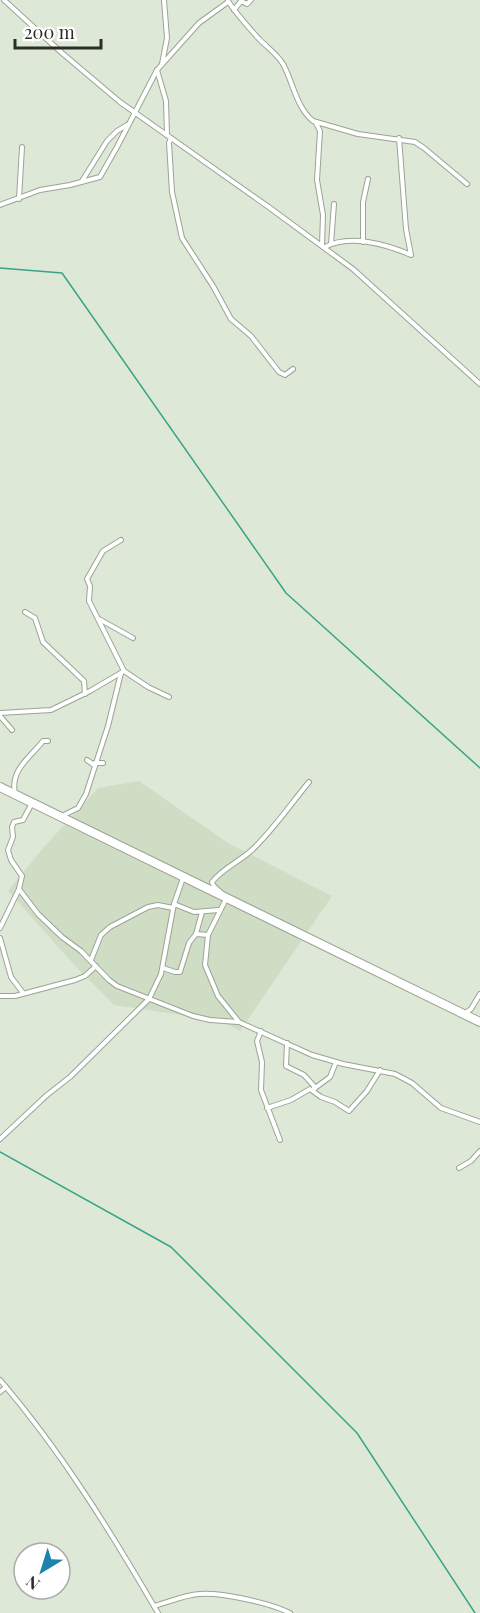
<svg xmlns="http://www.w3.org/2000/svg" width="480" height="1613" font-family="'Playfair Display',serif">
	<rect width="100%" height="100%" fill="#dee8d7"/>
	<polygon fill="#d0ddc5" points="139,781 228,843 332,896 240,1031 222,1021 114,1005 78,969 8,891 44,847 98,788"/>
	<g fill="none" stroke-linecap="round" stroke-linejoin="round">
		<g stroke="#39a487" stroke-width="1.5">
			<polyline points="0,268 62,273 286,593 480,768"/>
			<polyline points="0,1152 171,1247 357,1433 475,1613"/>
		</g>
		<defs>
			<g id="minor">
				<polyline points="4,0 62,53 120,102 270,208 353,269 480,384"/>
				<path d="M228,1c9,14 21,27 32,39 8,8 17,14 23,24 10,18 13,43 30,57l45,13 57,8 9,6 43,36"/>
				<polyline points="234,10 241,1 247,4 251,0"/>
				<polyline points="162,64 167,38 164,0"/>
				<polyline points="157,70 166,101 167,135"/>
				<polyline points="316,123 320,131 317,180 323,215 322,245"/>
				<polyline points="171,138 169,143 172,192 182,238 213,286 231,319 251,336 279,372 285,375 293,369"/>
				<polyline points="82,181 107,141 117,131 127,125"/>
				<polyline points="19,199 22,147"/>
				<polyline points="0,205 40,190 70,185 100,177 117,147 157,70 199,23 228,2"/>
				<polyline points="363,242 363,202 368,179"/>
				<polyline points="331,244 334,204"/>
				<path d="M325,247c25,-13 61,-3 86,8l-5,-26 -7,-91"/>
				<polyline points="121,540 103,551 87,579 90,586 89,601 124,671"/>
				<polyline points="25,612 35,618 43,642 84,681 85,694"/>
				<polyline points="99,619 133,638"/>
				<polyline points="0,713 51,710 90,691 124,671 148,687 169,697"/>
				<polyline points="0,716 12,730"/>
				<polyline points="87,760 94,765"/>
				<polyline points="95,763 103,763"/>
				<path d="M309,782c-19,23 -36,48 -57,68 -13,12 -29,18 -40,32 1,7 11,9 14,17l-18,36 -3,30 13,31 21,26 73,33 31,9 52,10 17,9 29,25 39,14"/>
				<path d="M15,794c-5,-25 15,-36 28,-53h5"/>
				<polyline points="60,817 78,808 86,794 108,726 121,673"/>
				<polyline points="19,889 38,914 62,937 81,951 109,980 117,986 193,1016 210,1020 238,1022"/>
				<polyline points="174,904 194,912 219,910"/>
				<polyline points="0,928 19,889 22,876 11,860 8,850 13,837 12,827 14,822 23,820 32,803"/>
				<polyline points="196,934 202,912"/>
				<polyline points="0,938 11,977 23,993"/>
				<polyline points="91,960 101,935 110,927 148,907 158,905 173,908"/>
				<polyline points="163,968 175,972 180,972 189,943 196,934 208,935"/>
				<polyline points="0,996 15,996 75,980 85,976 96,966"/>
				<polyline points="464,1014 471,1009 480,994"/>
				<polyline points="261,1031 257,1041 262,1062 261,1090 280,1140"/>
				<polyline points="287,1043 286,1066 304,1075 314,1086 314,1090"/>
				<polyline points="315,1088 330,1077 336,1062"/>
				<polyline points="267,1108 291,1100 310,1089 321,1097 335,1102 349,1111 367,1091 380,1070"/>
				<polyline points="0,1139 47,1095 70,1077 149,999 161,974 174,904 183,878"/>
				<polyline points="459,1168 471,1161 480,1151"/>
				<path d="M0,1380c61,71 111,152 158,233"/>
				<polyline points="0,1392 6,1387"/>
				<path d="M154,1606c15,-4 30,-11 45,-12 22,-2 71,9 91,19"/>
			</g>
			<polyline id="highway" points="0,787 480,1022"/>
		</defs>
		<use href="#minor" stroke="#9aa494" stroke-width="6"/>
		<use href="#highway" stroke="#9aa494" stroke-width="10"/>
		<use href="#minor" stroke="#fff" stroke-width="4"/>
		<use href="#highway" stroke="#fff" stroke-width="8"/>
	</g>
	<g transform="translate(42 1571) rotate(218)"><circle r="28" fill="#ffffff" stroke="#aaaba9" stroke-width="1.5"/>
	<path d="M0-4.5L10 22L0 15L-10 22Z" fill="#1b83ac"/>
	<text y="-9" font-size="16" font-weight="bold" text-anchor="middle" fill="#2a2e27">N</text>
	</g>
	<path d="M15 39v9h86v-9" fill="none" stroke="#2a2e27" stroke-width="3"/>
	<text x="24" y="39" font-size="18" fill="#2a2e27" stroke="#ffffff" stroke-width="4.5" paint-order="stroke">200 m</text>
</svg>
